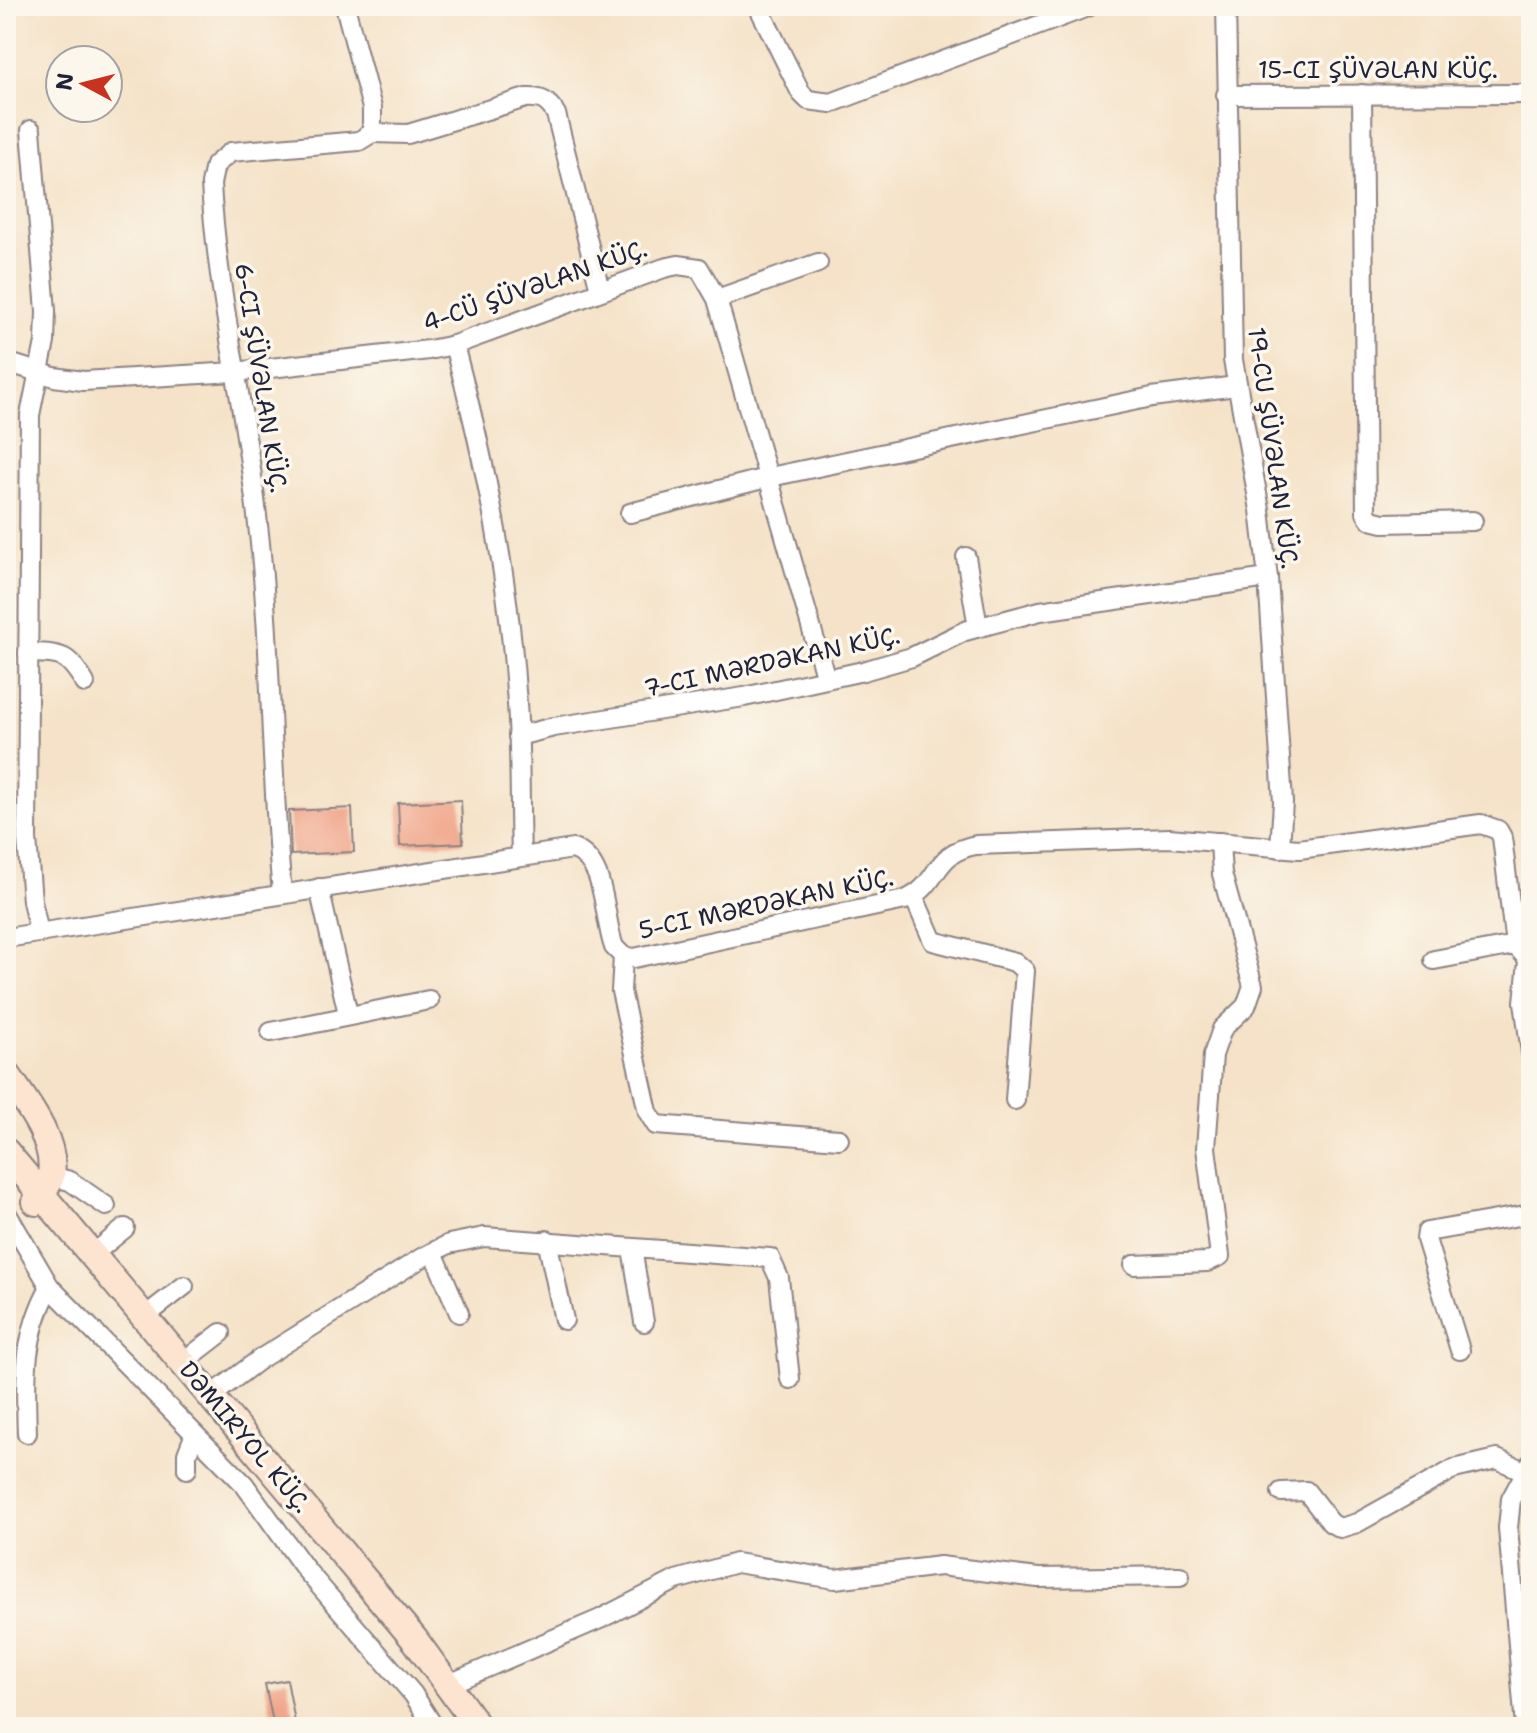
<svg xmlns="http://www.w3.org/2000/svg" width="1537" height="1733" font-family="'Shantell Sans',sans-serif">
	<rect width="100%" height="100%" fill="#fbf7ec"/>
	<filter id="ink" filterUnits="userSpaceOnUse"><feTurbulence type="fractalNoise" baseFrequency=".0125" numOctaves="2"/><feDisplacementMap in="SourceGraphic" scale="16" xChannelSelector="R" yChannelSelector="G"/><feConvolveMatrix kernelMatrix="1 2 1 2 8 2 1 2 1" color-interpolation-filters="sRGB"/></filter>
	<filter id="wash" filterUnits="userSpaceOnUse"><feTurbulence type="fractalNoise" baseFrequency=".006" numOctaves="4" result="noise"/><feDisplacementMap in="SourceGraphic" scale="32" xChannelSelector="R" yChannelSelector="G"/><feGaussianBlur stdDeviation="1.8" result="paint"/><feColorMatrix in="noise" values="0 0 0 0 0 0 0 0 0 0 0 0 0 0 0 0 0 1.4 0 .05"/><feComposite in="paint" operator="in"/></filter>
	<g filter="url(#wash)">
		<rect width="100%" height="100%" fill="#f5e2c8"/>
		<g id="blocks">
			<g fill="#f1a68b">
				<polygon points="461,800 463,843 400,846 398,803"/>
				<polygon points="352,808 354,852 291,855 289,811"/>
				<polygon points="287,1680 295,1722 274,1727 265,1684"/>
			</g>
		</g>
	</g>
	<g filter="url(#ink)">
		<use href="#blocks" fill-opacity="0" stroke="#8c8282" stroke-width="2"/>
		<g fill="none" stroke-linecap="round" stroke-linejoin="round">
			<defs>
				<g id="street">
					<polyline points="758,6 801,93 808,100 831,103 1090,6"/>
					<polyline points="1226,6 1233,360 1260,510 1268,578 1283,802 1280,848"/>
					<polyline points="1362,94 1366,513 1371,520 1383,523 1473,521"/>
					<polyline points="1226,95 1531,94"/>
					<polyline points="31,130 46,311 45,342 30,415 27,839 32,901 39,933"/>
					<path d="M372,133l36,1 118,-36c16,-1 22,3 30,16l44,176"/>
					<polyline points="717,299 818,263"/>
					<path d="M454,345c31,114 54,228 62,346 5,54 3,110 5,164"/>
					<polyline points="6,362 54,377 83,381 235,372 429,350 454,345 664,268 678,265 699,268 717,299 826,679"/>
					<polyline points="630,513 770,477 1152,397 1236,386"/>
					<polyline points="966,557 978,627"/>
					<path d="M28,653c34,1 39,0 57,30"/>
					<polyline points="518,736 554,727 744,697 863,671 912,657 965,631 1040,611 1268,578"/>
					<polyline points="319,888 348,1014"/>
					<path d="M282,893c-12,-125 -10,-252 -25,-377 -12,-111 -40,-220 -46,-332l4,-19 16,-13 128,-11 13,-8v-25l-27,-102"/>
					<polyline points="914,897 933,941 1015,962 1025,971 1015,1100"/>
					<path d="M6,938l567,-89c34,11 30,69 41,98l9,9 11,2 271,-58c36,-15 26,-47 71,-55l193,-7 130,11 182,-25 17,6 4,7 13,108 16,17"/>
					<polyline points="623,956 621,991 648,1112 656,1125 839,1139"/>
					<polyline points="1434,960 1515,945"/>
					<polyline points="1528,961 1524,1002 1531,1053"/>
					<polyline points="271,1032 429,1000"/>
					<polyline points="51,1176 70,1181 106,1206"/>
					<polyline points="6,1212 50,1287 244,1484 306,1570 413,1694 434,1727"/>
					<polyline points="547,1240 564,1320"/>
					<polyline points="632,1248 644,1322"/>
					<polyline points="433,1252 459,1313"/>
					<polyline points="92,1255 125,1228"/>
					<polyline points="1134,1265 1207,1262 1220,1256 1206,1148 1213,1055 1222,1029 1246,1006 1253,986 1222,874 1220,842"/>
					<polyline points="144,1317 184,1286"/>
					<polyline points="1460,1350 1426,1239 1427,1232 1531,1214"/>
					<polyline points="182,1363 221,1333"/>
					<polyline points="211,1396 260,1359 423,1257 449,1244 484,1237 770,1258 779,1278 790,1379"/>
					<path d="M27,1433c-2,-54 -4,-98 23,-146"/>
					<polyline points="187,1469 187,1454 194,1436"/>
					<polyline points="1281,1492 1306,1491 1331,1523 1340,1528 1357,1523 1454,1469 1497,1459 1524,1471"/>
					<polyline points="449,1684 600,1619 676,1580 736,1563 835,1579 940,1566 1038,1578 1180,1576"/>
					<polyline points="1525,1727 1508,1528 1511,1499 1530,1464"/>
				</g>
				<g id="secondary">
					<path d="M6,1073c18,27 51,67 45,102 -2,10 -10,19 -15,27"/>
					<polyline points="6,1152 415,1640 478,1727"/>
				</g>
			</defs>
			<use href="#street" stroke="#8c8282" stroke-width="22"/>
			<use href="#secondary" stroke="#8c8282" stroke-width="30"/>
			<use href="#street" stroke="#fff" stroke-width="18"/>
			<use href="#secondary" stroke="#fde4d1" stroke-width="26"/>
		</g>
	</g>
	<g text-anchor="middle" dominant-baseline="central" stroke-width="7" stroke-linejoin="round" paint-order="stroke">
		<g font-size="24" fill="#22223b" stroke="#fbf7ec">
			<text x="1378" y="70">15-CI ŞÜVƏLAN KÜÇ.</text>
			<text transform="translate(535 286) rotate(-19)">4-CÜ ŞÜVƏLAN KÜÇ.</text>
			<text transform="translate(261 378) rotate(81)">6-CI ŞÜVƏLAN KÜÇ.</text>
			<text transform="translate(1273 448) rotate(82)">19-CU ŞÜVƏLAN KÜÇ.</text>
			<text transform="translate(772 662) rotate(-12)">7-CI MƏRDƏKAN KÜÇ.</text>
			<text transform="translate(766 904) rotate(-12)">5-CI MƏRDƏKAN KÜÇ.</text>
			<text transform="translate(245 1437) rotate(50)">DƏMIRYOL KÜÇ.</text>
		</g>
	</g>
	<rect width="1537" height="1733" fill="none" stroke="#fbf7ec" stroke-width="32"/>
	<g transform="translate(84 84) rotate(277)"><circle r="38" fill="#fbf7ec" stroke="#a4a2a5" stroke-width="2"/>
	<path d="M0-6L14 30L0 20L-14 30Z" fill="#c8321e"/>
	<text y="-12" font-size="22" font-weight="bold" text-anchor="middle" fill="#22223b">N</text>
	</g>
</svg>
